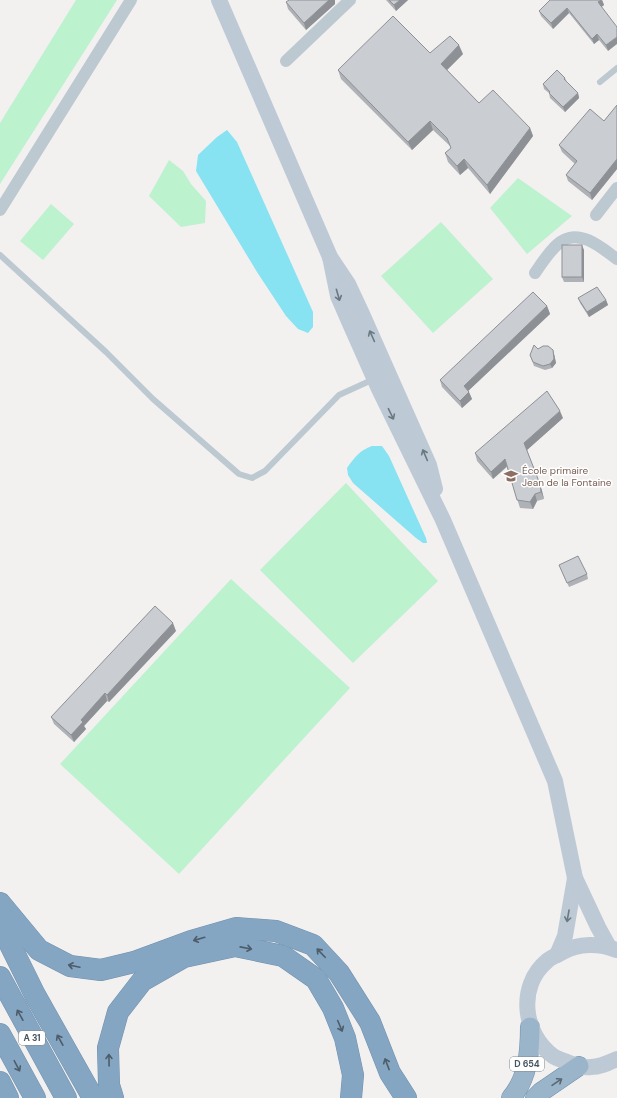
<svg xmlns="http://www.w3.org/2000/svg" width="617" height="1098" font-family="'DM Sans',sans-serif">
	<rect width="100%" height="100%" fill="#f3f0f0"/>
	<g fill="#bdf2ce">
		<polygon points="76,0 117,0 0,184 0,123"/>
		<polygon points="169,160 183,171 191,184 206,201 205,223 181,227 149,196"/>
		<polygon points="518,178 572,216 527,254 490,208"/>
		<polygon points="51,204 74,224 43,260 20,241"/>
		<polygon points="441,222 493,279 433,333 381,276"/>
		<polygon points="346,483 438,581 353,663 260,570"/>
		<polygon points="231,579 350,688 179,874 60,764"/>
	</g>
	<g fill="#87e2f2">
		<polygon points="227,130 237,142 313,312 313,327 308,333 298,329 286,316 257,272 196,171 198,155 217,137"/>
		<path d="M372,446h10l7,10 37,82 1,5h-4l-7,-5 -63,-55 -5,-8 -1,-7c7,-10 13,-18 25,-22z"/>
	</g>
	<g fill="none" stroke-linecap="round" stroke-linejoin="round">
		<defs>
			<g id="trunk">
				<path d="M511,1098c17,-20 19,-46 19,-71"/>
				<polyline points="535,1098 541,1092 579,1066"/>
			</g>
			<g id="motorway">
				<polyline points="0,903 39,950 70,966 101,970 134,962 191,941 236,928 276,931 313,945 339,973 370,1022 390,1073 406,1098"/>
				<polyline points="0,924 35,995 93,1098"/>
				<polyline points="0,977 66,1098"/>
				<polyline points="0,1034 35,1098"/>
				<polyline points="0,1082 8,1098"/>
				<polyline points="113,1098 109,1085 108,1048 118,1012 142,981 184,957 235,946 283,956 316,979 333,1008 345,1038 353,1075 351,1098"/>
			</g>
		</defs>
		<use href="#trunk" stroke="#7091ae" stroke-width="20"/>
		<use href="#motorway" stroke="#7091ae" stroke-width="22"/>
		<g stroke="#bdc9d0" stroke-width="6">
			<polyline points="600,82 617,68"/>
			<polyline points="0,255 106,352 153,399 239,474 252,478 265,471 339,395 374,379"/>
		</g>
		<g stroke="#bdc9d0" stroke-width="12">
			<polyline points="286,61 350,0"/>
			<polyline points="0,210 131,0"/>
			<polyline points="596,215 617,188"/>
			<path d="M535,273c7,-10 18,-28 29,-33 18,-10 39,9 53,19"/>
		</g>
		<g stroke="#bdcad5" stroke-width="16">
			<polyline points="219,0 330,257 348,284 362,314 429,465 435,489"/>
			<polyline points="330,257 338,296 348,319 379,389 443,520 555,781 575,878 598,927 609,947"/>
			<path d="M616,950c-16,-7 -38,-7 -53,2 -5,3 -12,5 -16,9 -30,25 -24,73 6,95 4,3 10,4 14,6 8,3 15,6 24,5 9,0 17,-4 26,-8"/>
			<polyline points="557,955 565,936 575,878"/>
		</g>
		<use href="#trunk" stroke="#9ab4c9" stroke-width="19"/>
		<use href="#motorway" stroke="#85a6c2" stroke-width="21"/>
	</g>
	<g fill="#aeb1b5">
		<polygon points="386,0 408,0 396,11"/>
		<polygon points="602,0 604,5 601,7 608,51 599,40 594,44 569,13 553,29 541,16 539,11"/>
		<polygon points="286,2 335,4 306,30 288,9"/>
		<polygon points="430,53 463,54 447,70 479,103 530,128 533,136 490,194 468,168 460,175 448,162 445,153 451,148 450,146 433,130 412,150 341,79 338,70"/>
		<polygon points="565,78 567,82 578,93 579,98 565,112 550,98 549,93 544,89 543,84"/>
		<polygon points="617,105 617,169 592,200 568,181 566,175 575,164 562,152 559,145 604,121"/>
		<polygon points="584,250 584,282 564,282 562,277"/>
		<polygon points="578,298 606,300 608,305 589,317 580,303"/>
		<polygon points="547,306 550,314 468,391 472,399 462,408 442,387 440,380"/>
		<polygon points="538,349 554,354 556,363 552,368 545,370 534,366 530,355"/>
		<polygon points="563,418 527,450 542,491 544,499 537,501 533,509 520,508 507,467 493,479 477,461 475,453"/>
		<polygon points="559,565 587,574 588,579 569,587"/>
		<polygon points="176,631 109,702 107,701 84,726 86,729 74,742 54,724 51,717"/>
	</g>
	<g fill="#8d9094">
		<polygon points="329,0 335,0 335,4 306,30 304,23"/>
		<polygon points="400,0 408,0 396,11 394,5"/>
		<polygon points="602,0 604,5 600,8 598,2"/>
		<polygon points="567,8 569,13 553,29 551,23"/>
		<polygon points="597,34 599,40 594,44 592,39"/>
		<polygon points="617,37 617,44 608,51 606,45"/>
		<polygon points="459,45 463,54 444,73 441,64"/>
		<polygon points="578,93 579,98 565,112 563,107"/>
		<polygon points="430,121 433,130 412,150 408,142"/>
		<polygon points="530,128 533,136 490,194 487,185"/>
		<polygon points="464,159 468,168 460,175 457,166"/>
		<polygon points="617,159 617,169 592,200 590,193"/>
		<polygon points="582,245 584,250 584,282 582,277"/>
		<polygon points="606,300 608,305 589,317 587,312"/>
		<polygon points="547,306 550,314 466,393 464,386"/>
		<polygon points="553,350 554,354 556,363 552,368 550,364"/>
		<polygon points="469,392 472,399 462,408 460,401"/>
		<polygon points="560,411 563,418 527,450 524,443"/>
		<polygon points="505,459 507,466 493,479 491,472"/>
		<polygon points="540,484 542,491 544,499 541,492"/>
		<polygon points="535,494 537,501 533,509 530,502"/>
		<polygon points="173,623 176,631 109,702 107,695"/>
		<polygon points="105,693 107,701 84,726 86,729 74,742 71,735 81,720"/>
	</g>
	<g fill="#caced3" stroke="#8d9094">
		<polygon points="289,0 329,0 304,23 286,2"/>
		<polygon points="389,0 400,0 394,5"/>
		<polygon points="550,0 601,0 598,2 617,27 617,37 606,45 597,34 592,39 567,8 551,23 539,11"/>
		<polygon points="393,16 430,53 450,36 459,45 441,64 479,103 493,90 530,128 487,185 464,159 457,166 445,153 451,148 447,138 430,121 408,142 338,70"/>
		<polygon points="557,70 565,78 564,79 578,93 563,107 549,93 550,92 543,84"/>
		<polygon points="617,105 617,159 590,193 566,175 577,161 559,145 590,109 604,121"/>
		<rect x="562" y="245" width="20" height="32"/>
		<polygon points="597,287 606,300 587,312 578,298"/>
		<polygon points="533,292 547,306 464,386 469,392 460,401 440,380"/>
		<polygon points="534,345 538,349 543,346 548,346 553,350 554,359 550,364 543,366 533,362 530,355"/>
		<polygon points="547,391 560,411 524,443 540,484 541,492 535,494 530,502 517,500 505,459 491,472 475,453"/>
		<polygon points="578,556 587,574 567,583 559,565"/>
		<polygon points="155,606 173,623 107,695 105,693 81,720 83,722 71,735 51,717"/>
	</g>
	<defs><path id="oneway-shaft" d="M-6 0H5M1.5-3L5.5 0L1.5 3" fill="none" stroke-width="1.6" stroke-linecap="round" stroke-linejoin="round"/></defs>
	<g stroke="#6a7882">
		<use href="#oneway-shaft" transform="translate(338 295) rotate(74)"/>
		<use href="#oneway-shaft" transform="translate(372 336) rotate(-114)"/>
		<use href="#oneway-shaft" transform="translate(391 414) rotate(64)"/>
		<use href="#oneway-shaft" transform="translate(425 455) rotate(-113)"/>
		<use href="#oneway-shaft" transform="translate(568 916) rotate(100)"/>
	</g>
	<g stroke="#4d5d69">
		<use href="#oneway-shaft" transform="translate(199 939) rotate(164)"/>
		<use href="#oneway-shaft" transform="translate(246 948) rotate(11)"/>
		<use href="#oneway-shaft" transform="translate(321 953) rotate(-134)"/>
		<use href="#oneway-shaft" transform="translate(74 966) rotate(-168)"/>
		<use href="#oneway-shaft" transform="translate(20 1015) rotate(-119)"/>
		<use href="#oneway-shaft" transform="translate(340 1026) rotate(67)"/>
		<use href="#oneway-shaft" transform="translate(60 1040) rotate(-119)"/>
		<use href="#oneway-shaft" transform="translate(109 1060) rotate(-91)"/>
		<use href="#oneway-shaft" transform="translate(387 1064) rotate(-111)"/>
		<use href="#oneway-shaft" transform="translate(17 1066) rotate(62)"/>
	</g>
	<use stroke="#586874" href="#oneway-shaft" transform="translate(557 1082) rotate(-34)"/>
	<defs>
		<symbol id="school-bare" viewBox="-9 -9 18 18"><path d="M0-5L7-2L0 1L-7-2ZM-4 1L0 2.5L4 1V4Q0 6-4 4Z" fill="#8d6e63" stroke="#fff" stroke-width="2.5" paint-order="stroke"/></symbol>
	</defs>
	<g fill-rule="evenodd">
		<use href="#school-bare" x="501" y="466" width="20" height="20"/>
	</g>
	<g text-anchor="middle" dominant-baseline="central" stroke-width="3" stroke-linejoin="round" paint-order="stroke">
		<g fill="#fff" stroke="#7e888f" stroke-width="1">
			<rect x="19" y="1031" width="26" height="14" rx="3"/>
			<rect x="510" y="1057" width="34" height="14" rx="3"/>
		</g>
		<g font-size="9" font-weight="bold" fill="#47555f">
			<text x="32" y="1038">A 31</text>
			<text x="527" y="1064">D 654</text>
		</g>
		<g font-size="10" fill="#785e54" stroke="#fff" text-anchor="start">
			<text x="522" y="470">École primaire<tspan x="522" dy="12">Jean de la Fontaine</tspan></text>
		</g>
	</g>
</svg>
